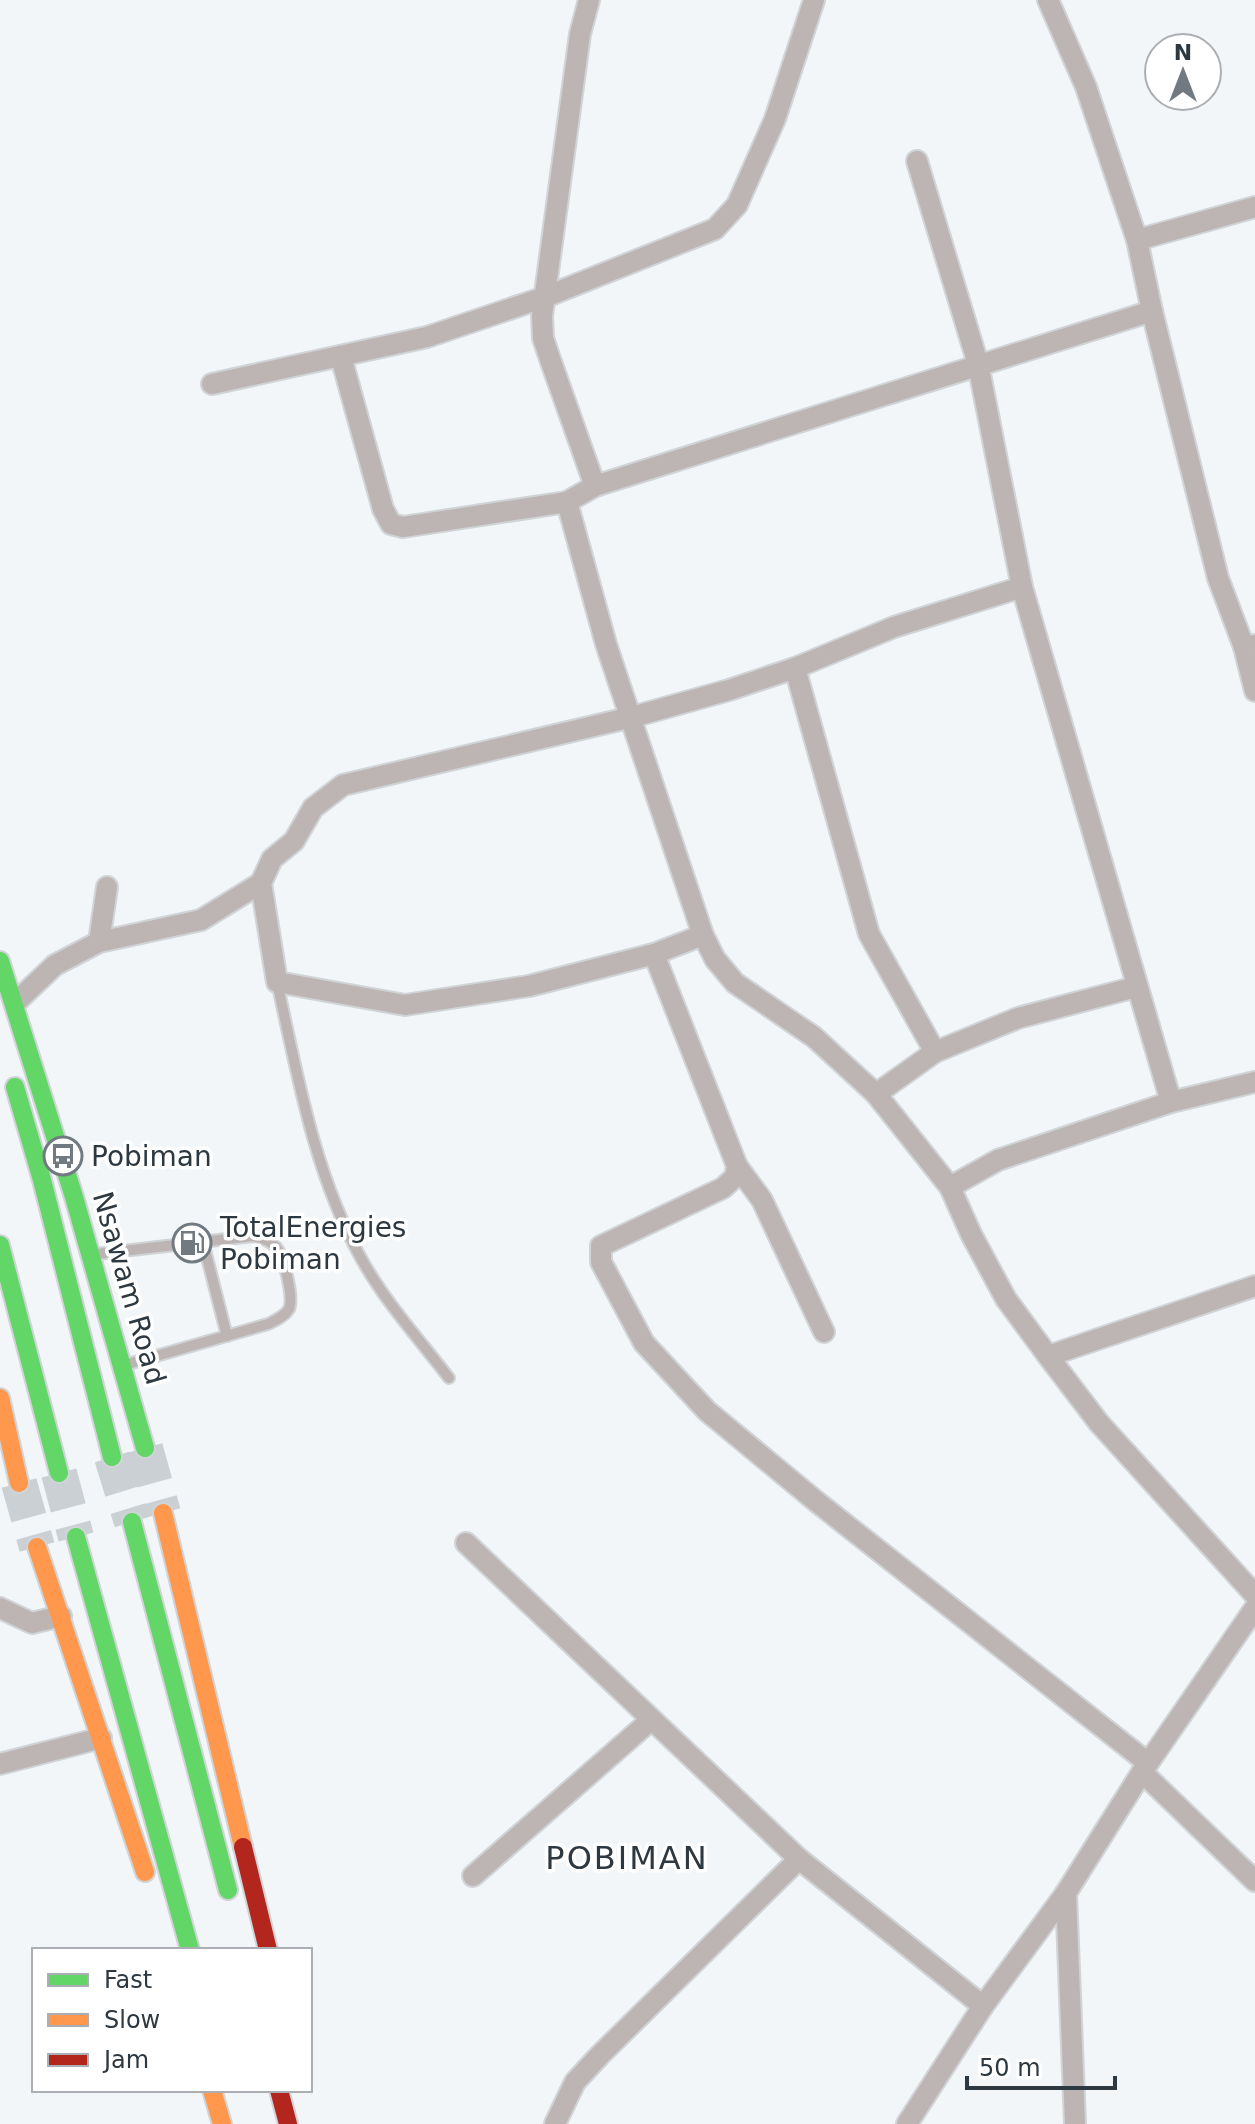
<svg xmlns="http://www.w3.org/2000/svg" width="1255" height="2124" font-family="'DejaVu Sans',sans-serif">
	<rect width="100%" height="100%" fill="#f3f6f9"/>
	<g fill="none" stroke-linecap="round" stroke-linejoin="round">
		<g stroke="#cbd0d4" stroke-width="36" stroke-dasharray="36 18" stroke-linecap="butt">
			<polyline points="145,1448 163,1513"/>
			<polyline points="112,1457 132,1522"/>
			<polyline points="59,1473 76,1537"/>
			<polyline points="19,1483 37,1547"/>
		</g>
		<defs>
			<g id="lane">
				<path d="M277,982c21,95 37,192 85,278 24,43 58,80 87,118"/>
				<polyline points="203,1242 227,1336"/>
				<path d="M97,1254l156,-18c9,2 17,5 23,11 8,9 18,51 13,62 -5,8 -13,11 -21,15l-140,40"/>
			</g>
			<g id="street">
				<polyline points="589,0 580,34 542,316 543,338 550,359 595,486"/>
				<polyline points="1048,0 1086,87 1137,240 1152,311 1218,578 1244,647"/>
				<polyline points="917,161 978,364 1022,587 1171,1102"/>
				<polyline points="1137,240 1255,207"/>
				<polyline points="341,357 383,509 391,524 403,527 567,502 595,486 1152,311"/>
				<polyline points="212,384 427,337 545,297 715,229 737,205 775,119 814,0"/>
				<polyline points="567,502 606,644 703,935 715,959 735,983 814,1037 876,1094 950,1187 971,1234 1006,1299 1048,1356 1099,1423 1255,1595"/>
				<polyline points="1255,645 1244,647 1255,691"/>
				<polyline points="795,668 869,934 935,1052"/>
				<polyline points="703,935 654,954 529,986 405,1005 277,982 261,883 272,859 294,841 313,808 343,785 632,717 729,690 795,668 894,627 1022,587"/>
				<polyline points="99,942 107,887"/>
				<polyline points="654,954 737,1166 735,1177 723,1188 601,1246 601,1262 644,1343 707,1411 817,1502 1148,1763"/>
				<polyline points="15,1003 55,965 99,942 201,920 261,883"/>
				<polyline points="876,1094 935,1052 1018,1018 1136,987"/>
				<polyline points="737,1166 762,1200 824,1332"/>
				<polyline points="950,1187 998,1160 1171,1102 1255,1082"/>
				<polyline points="1048,1356 1255,1286"/>
				<polyline points="466,1543 799,1859 983,2006"/>
				<polyline points="0,1608 32,1623 61,1616"/>
				<polyline points="0,1764 101,1738"/>
				<polyline points="1142,1772 1255,1881"/>
				<polyline points="473,1876 651,1720"/>
				<polyline points="1066,1893 1075,2124"/>
				<polyline points="555,2124 575,2082 600,2055 799,1859"/>
				<polyline points="907,2124 983,2006 1066,1893 1142,1772 1255,1608"/>
			</g>
			<g id="fast">
				<polyline points="0,961 74,1197 145,1448"/>
				<polyline points="15,1087 42,1180 112,1457"/>
				<polyline points="0,1245 59,1473"/>
				<polyline points="132,1522 228,1890"/>
				<polyline points="76,1537 190,1950"/>
			</g>
			<g id="slow">
				<polyline points="0,1398 19,1483"/>
				<polyline points="163,1513 243,1847"/>
				<polyline points="37,1547 145,1872"/>
				<polyline points="212,2090 222,2124"/>
			</g>
			<g id="jam">
				<polyline points="243,1847 268,1950"/>
				<polyline points="279,2090 288,2124"/>
			</g>
		</defs>
		<use href="#lane" stroke="#d0d4d7" stroke-width="14"/>
		<use href="#street" stroke="#d0d4d7" stroke-width="24"/>
		<use href="#fast" stroke="#d0d4d7" stroke-width="22"/>
		<use href="#slow" stroke="#d0d4d7" stroke-width="22"/>
		<use href="#jam" stroke="#d0d4d7" stroke-width="22"/>
		<use href="#lane" stroke="#bdb5b4" stroke-width="10"/>
		<use href="#street" stroke="#bdb5b4" stroke-width="20"/>
		<use href="#fast" stroke="#63d668" stroke-width="18"/>
		<use href="#slow" stroke="#ff974d" stroke-width="18"/>
		<use href="#jam" stroke="#b3261e" stroke-width="18"/>
	</g>
	<defs>
		<symbol id="bus-ring" viewBox="-11 -11 22 22"><circle r="9.5" fill="#fff" stroke="#727a81" stroke-width="1.5"/><path d="M-5-6H5V4H4V6H2V4H-2V6H-4V4H-5ZM-3.5-4V0h7V-4ZM-3.5 1.2v1.5H-2V1.2ZM2 1.2v1.5H3.5V1.2Z" fill="#727a81"/></symbol>
		<symbol id="fuel-ring" viewBox="-11 -11 22 22"><circle r="9.5" fill="#fff" stroke="#727a81" stroke-width="1.5"/><path d="M-5.5-6h7V0h2V4h1.3V-2.5L3-4.5l.8-.8L6-3V5H2.5V1h-1V6h-7ZM-4.2-4.7v3.2H.2V-4.7Z" fill="#727a81"/></symbol>
	</defs>
	<g fill-rule="evenodd">
		<use href="#bus-ring" x="41" y="1134" width="44" height="44"/>
		<use href="#fuel-ring" x="170" y="1221" width="44" height="44"/>
	</g>
	<g text-anchor="middle" dominant-baseline="central" stroke-width="7" stroke-linejoin="round" paint-order="stroke">
		<g font-size="28" fill="#2d3841" stroke="#fff" text-anchor="start">
			<text x="91" y="1156">Pobiman</text>
			<text x="220" y="1227">TotalEnergies<tspan x="220" dy="32">Pobiman</tspan></text>
		</g>
		<g font-size="28" fill="#2d3841" stroke="#fff">
			<text transform="translate(129 1288) rotate(74)">Nsawam Road</text>
		</g>
		<g font-size="32" letter-spacing="2" fill="#2d3841" stroke="#fff">
			<text x="627" y="1858">POBIMAN</text>
		</g>
	</g>
	<rect x="32" y="1948" width="280" height="144" fill="#ffffff" stroke="#abafb3" stroke-width="2"/>
	<rect x="48" y="1974" width="40" height="12" fill="#63d668" stroke="#abafb3" stroke-width="2"/>
	<text x="104" y="1988" font-size="24" fill="#2d3841">Fast</text>
	<rect x="48" y="2014" width="40" height="12" fill="#ff974d" stroke="#abafb3" stroke-width="2"/>
	<text x="104" y="2028" font-size="24" fill="#2d3841">Slow</text>
	<rect x="48" y="2054" width="40" height="12" fill="#b3261e" stroke="#abafb3" stroke-width="2"/>
	<text x="104" y="2068" font-size="24" fill="#2d3841">Jam</text>
	<g transform="translate(1183 72)"><circle r="38" fill="#ffffff" stroke="#abafb3" stroke-width="2"/>
	<path d="M0-6L14 30L0 20L-14 30Z" fill="#727a81"/>
	<text y="-12" font-size="22" font-weight="bold" text-anchor="middle" fill="#2d3841">N</text>
	</g>
	<path d="M967 2076v12h148v-12" fill="none" stroke="#2d3841" stroke-width="4"/>
	<text x="979" y="2076" font-size="24" fill="#2d3841" stroke="#ffffff" stroke-width="6" paint-order="stroke">50 m</text>
</svg>
